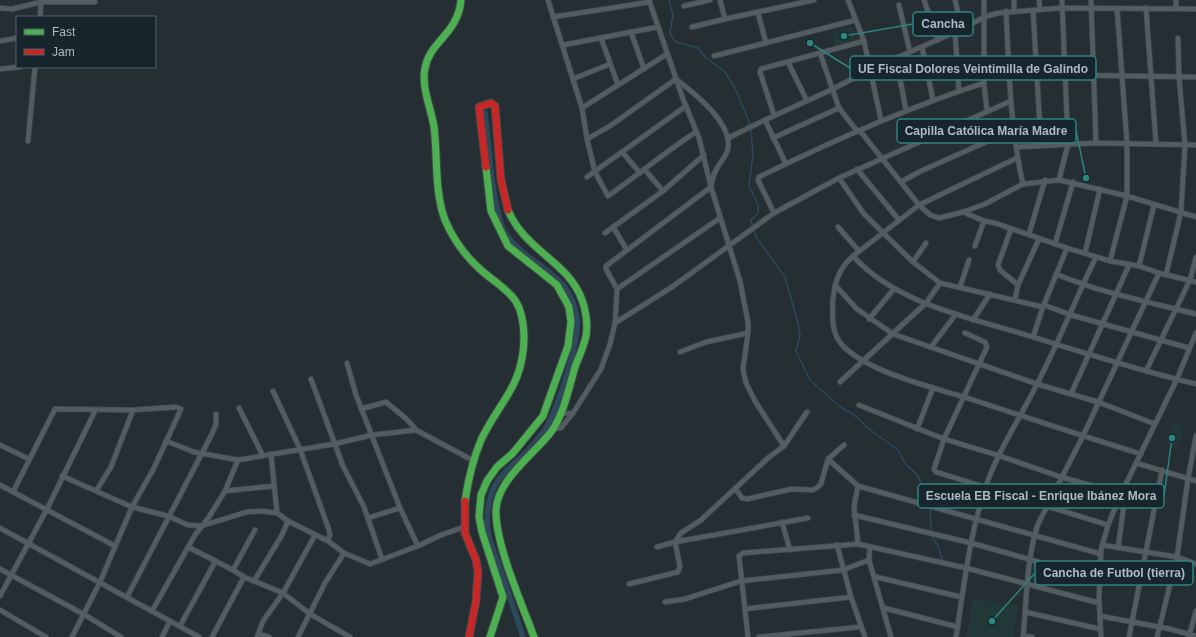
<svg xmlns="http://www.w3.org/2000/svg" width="1196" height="637" font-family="Helvetica,sans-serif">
	<rect width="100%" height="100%" fill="#242e33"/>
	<g fill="#213836">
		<polygon points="853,26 856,39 834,46 831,32"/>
		<polygon points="1172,423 1184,426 1179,447 1167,445"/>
		<polygon points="973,598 1018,605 1014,637 966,637"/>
	</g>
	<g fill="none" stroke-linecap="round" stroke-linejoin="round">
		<g stroke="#2c4a5b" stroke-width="1.5">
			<polyline points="669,0 673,15 670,32 673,39 676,42 698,48 706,58 725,72 735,88 748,119 751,132 753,154 749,186 758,204 758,213 751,220 756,237 785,277 798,323 800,335 796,351 810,380 840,407 853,414 869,429 898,450 905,463 918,476 923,488 921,496 930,500 931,532"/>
			<polyline points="931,535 938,546 942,559"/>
		</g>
		<path stroke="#2c4a5b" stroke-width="5.5" d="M485,113c4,28 7,97 20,119 21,35 66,38 72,86 3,23 -19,89 -31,110 -4,6 -10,13 -15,19 -24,26 -42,30 -44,72 -1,14 6,30 11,43 8,25 17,50 25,75"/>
		<defs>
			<g id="street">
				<path d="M548,0l34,108 5,31 8,33 13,24c30,-21 57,-44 88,-64"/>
				<polyline points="649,0 683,99 699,138 711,187 740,281 748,322 748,333 743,369 746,383 755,401 784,446"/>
				<polyline points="720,0 725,19"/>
				<polyline points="848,0 864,41 881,120"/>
				<polyline points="924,0 938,40"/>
				<polyline points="955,0 962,29"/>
				<polyline points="984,0 984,83 987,111"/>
				<polyline points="1039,0 1040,9"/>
				<polyline points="1091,0 1096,143"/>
				<polyline points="1176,0 1176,9"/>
				<polyline points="899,5 910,52"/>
				<polyline points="684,6 710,0"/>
				<polyline points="0,8 12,9 41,2 95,2"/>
				<polyline points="1146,8 1156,144"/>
				<polyline points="1014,10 1014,0"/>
				<polyline points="1033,10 1041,145"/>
				<path d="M1006,11c3,58 4,117 17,173"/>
				<polyline points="758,13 766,43"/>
				<polyline points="40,17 41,1"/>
				<polyline points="553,17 650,2"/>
				<polyline points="692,27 725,19 814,0"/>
				<polyline points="631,32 644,69"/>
				<polyline points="955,32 959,91"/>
				<polyline points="601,38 618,85"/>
				<polyline points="0,41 17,38"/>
				<polyline points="563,45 658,27"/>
				<polyline points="922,47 933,100"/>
				<polyline points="820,53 839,108 857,131 861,132 919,205 930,215 939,218 963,212 985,204 1023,184 1059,180 1127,196 1196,217"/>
				<polyline points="714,56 856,20"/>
				<polyline points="896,58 906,110"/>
				<polyline points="788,62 807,101"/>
				<polyline points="0,69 20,67"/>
				<polyline points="1065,75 1196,77"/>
				<polyline points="573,79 610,64"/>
				<polyline points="582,108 667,54"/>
				<polyline points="774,115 760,72 761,69 864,41"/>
				<polyline points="728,138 765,120"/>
				<polyline points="773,138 839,108"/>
				<path d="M587,139l23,-13 66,-47c18,14 56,43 52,69 -1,8 -9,15 -12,22 -3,5 -4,12 -5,17l-105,79v3l11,20"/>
				<polyline points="28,141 35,67"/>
				<polyline points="1017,147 1096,143 1196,145"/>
				<polyline points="623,153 640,173"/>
				<polyline points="786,164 765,120 833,89 869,70 962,29 984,17 998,13 1062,8 1196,9"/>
				<polyline points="857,169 899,220"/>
				<polyline points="645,170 663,191"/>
				<polyline points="587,177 686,106"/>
				<polyline points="839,178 864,214 913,262 940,283 1043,307"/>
				<polyline points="1059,180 1068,144 1062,0"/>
				<polyline points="901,182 921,171 1013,130"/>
				<polyline points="963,212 984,221 995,223 1067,248 1110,261 1127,196 1127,143 1117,8"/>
				<path d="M774,213l-16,-33 1,-3c73,-36 147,-69 225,-94"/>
				<polyline points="613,227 627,250"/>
				<polyline points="838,227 859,251"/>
				<polyline points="1011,229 998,265 1000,270 1018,285"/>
				<polyline points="605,233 663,191 704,155"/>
				<polyline points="1029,234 1045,180"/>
				<polyline points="1055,244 1073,182"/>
				<polyline points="975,246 984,221"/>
				<polyline points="1085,253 1100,189"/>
				<polyline points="853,256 919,205 1017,158"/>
				<polyline points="1110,261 1139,266 1154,205"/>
				<polyline points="913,262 926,243"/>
				<polyline points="1139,266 1159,273 1196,282"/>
				<path d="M1056,274c45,19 93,28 140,40"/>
				<polyline points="1166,275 1181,212 1185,145 1179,77 1178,38"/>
				<polyline points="835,285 857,309 893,334 1037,384 1098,402 1155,424"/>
				<polyline points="960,287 969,260"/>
				<polyline points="1015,299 1018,285 1039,239"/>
				<polyline points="1044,305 1071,315 1189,348"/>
				<polyline points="869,319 894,289"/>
				<polyline points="973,320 990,294"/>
				<polyline points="615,323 672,287 774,213 839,178 1011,101"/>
				<polyline points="965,333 985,342 987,347 944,439 934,469 936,472 1108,525"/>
				<polyline points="1033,337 1043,307 1067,248"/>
				<polyline points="931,347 956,314"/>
				<polyline points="680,352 706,342 748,333"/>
				<polyline points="347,363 356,395 400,508 418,546"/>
				<polyline points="1146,371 1190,280 1196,257"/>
				<polyline points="311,379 343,466 364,507 382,559"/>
				<polyline points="840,382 926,303 940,283"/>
				<polyline points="273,391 300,449 328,527 330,534 328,541"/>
				<polyline points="1071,394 1129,265"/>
				<polyline points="859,405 944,439 997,455 1061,477 1121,494"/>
				<polyline points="239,408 263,456"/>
				<path d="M361,409l25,-7c10,9 22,16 30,28"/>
				<polyline points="559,414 573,413 601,369 610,344 615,323 617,289 720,218"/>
				<polyline points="552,429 561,428 573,413"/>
				<polyline points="917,429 933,388"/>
				<polyline points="166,441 194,452 238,460 334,444 372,435 416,430 474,461"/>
				<polyline points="0,445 29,459"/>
				<polyline points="271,454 277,513"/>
				<path d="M1141,454c-60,-18 -118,-38 -177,-57 -36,-11 -92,-24 -120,-50 -13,-12 -12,-31 -11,-48 2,-17 6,-31 20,-43 44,49 120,62 180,81 54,17 108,34 163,47"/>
				<polyline points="828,459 858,486 854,506 858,544"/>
				<polyline points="1136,463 1196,481"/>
				<polyline points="62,476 132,507 168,516 188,525 201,526 247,512 262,511 277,513 288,521 328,541 344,553 370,564 418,546 441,535 464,527"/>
				<polyline points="0,485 115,546"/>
				<polyline points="858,486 1101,554"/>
				<polyline points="735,488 742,498 747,499 792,489 813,490 818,487 821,484 828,459 844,445"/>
				<polyline points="96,491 111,467 133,410"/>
				<polyline points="225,491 274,486"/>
				<polyline points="13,492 55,409 133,410 176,407 181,409 154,468 132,507 100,582 72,637"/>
				<polyline points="854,515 971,543 1100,579"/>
				<polyline points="368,518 400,508"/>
				<polyline points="782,522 790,550"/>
				<polyline points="0,528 199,637"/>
				<polyline points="837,545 851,597 865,637"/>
				<polyline points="1102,545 1177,557 1196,564"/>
				<polyline points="188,547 233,570 244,577 283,593 310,614 350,637"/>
				<polyline points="657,547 675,542 681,533 701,520 768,458 784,446 807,412"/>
				<polyline points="870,547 869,560 891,637"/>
				<polyline points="1118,548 1127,483"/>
				<polyline points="0,569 85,615 121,637"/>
				<polyline points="233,570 255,530"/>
				<polyline points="876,577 961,597"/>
				<polyline points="254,581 282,535 288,521"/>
				<polyline points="629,584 678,572 680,566 675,542 808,518"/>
				<polyline points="0,596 47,509 95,411"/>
				<polyline points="127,597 212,434 216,424 216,414"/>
				<polyline points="665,602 685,599 741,581 843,570 869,560"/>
				<polyline points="884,608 958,627"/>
				<polyline points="745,609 851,597"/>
				<polyline points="0,610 46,637"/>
				<polyline points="152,611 195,535 209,517 225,491 238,460"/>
				<polyline points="1025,612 1100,629"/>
				<polyline points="1100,616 1170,629 1196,636"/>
				<polyline points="180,626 215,562"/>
				<polyline points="259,634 269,637"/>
				<polyline points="1023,636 1032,637"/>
				<polyline points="1189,636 1196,611"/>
				<polyline points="162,637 170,621"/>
				<polyline points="212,637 244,577"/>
				<polyline points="257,637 263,621 283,593 315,535"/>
				<polyline points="298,637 325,583 344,553"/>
				<polyline points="748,637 739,556 743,553 858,544 966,568 1099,603"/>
				<polyline points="759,637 860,627"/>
				<path d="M956,637c8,-50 13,-100 29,-148 12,-37 34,-69 51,-103 22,-42 39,-86 60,-129"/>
				<path d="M1023,637c4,-37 3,-77 15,-113l45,-88 76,-163"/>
				<polyline points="1101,637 1099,598 1101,550 1108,525 1121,494 1177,379 1196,333"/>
				<polyline points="1129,637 1162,470"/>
				<polyline points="1157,637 1177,557 1188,479 1196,436"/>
			</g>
			<g id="fast">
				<path d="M461,0c-3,34 -31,41 -36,68 -4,19 6,40 9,59 4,31 0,63 11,93 8,19 21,37 37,51 26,22 41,25 42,65 0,50 -24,64 -43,104 -8,19 -13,41 -16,61"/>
				<polyline points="486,167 491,211 508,246 557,285 569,307 571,322 568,346 543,416 513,453 497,467 487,481 481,495 479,517 482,532 503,597 490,637"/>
				<path d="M508,210c16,40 61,52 74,90 4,10 6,25 4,36 -2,9 -6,19 -10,28 -7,22 -11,48 -25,68 -17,22 -54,48 -55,78 -1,34 26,94 38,127"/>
			</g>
			<g id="jam">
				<polyline points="486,167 479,107 491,103 495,106 501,180 508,210"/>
				<polyline points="465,501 465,533 476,560 478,572 476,601 469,637"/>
			</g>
		</defs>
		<use href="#street" stroke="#42494d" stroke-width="6"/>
		<use href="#fast" stroke="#42494d" stroke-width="9"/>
		<use href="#jam" stroke="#42494d" stroke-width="9"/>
		<use href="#street" stroke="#535c61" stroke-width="4.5"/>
		<use href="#fast" stroke="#4caf50" stroke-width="7"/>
		<use href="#jam" stroke="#c62828" stroke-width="7"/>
	</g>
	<path fill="none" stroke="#2e8480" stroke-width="1.5" d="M844 36L913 24M810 43L850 68M1086 178L1076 131M1172 438L1164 496M992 621L1035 573"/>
	<g fill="#2e8480" stroke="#17252d" stroke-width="1.5">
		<circle cx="844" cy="36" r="4"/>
		<circle cx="810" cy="43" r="4"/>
		<circle cx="1086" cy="178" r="4"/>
		<circle cx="1172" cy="438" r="4"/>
		<circle cx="992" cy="621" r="4"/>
	</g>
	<g fill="#17252d" stroke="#2e8480" stroke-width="1.5">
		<rect x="913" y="12" width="60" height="24" rx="4"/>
		<rect x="850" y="56" width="246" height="24" rx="4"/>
		<rect x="897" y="119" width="179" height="24" rx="4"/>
		<rect x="918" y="484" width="246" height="24" rx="4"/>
		<rect x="1035" y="561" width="158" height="24" rx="4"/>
	</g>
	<g font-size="12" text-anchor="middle" font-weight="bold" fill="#abbbc6">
		<text x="943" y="28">Cancha</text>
		<text x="973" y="73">UE Fiscal Dolores Veintimilla de Galindo</text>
		<text x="986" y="135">Capilla Católica María Madre</text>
		<text x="1041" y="500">Escuela EB Fiscal - Enrique Ibánez Mora</text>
		<text x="1114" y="577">Cancha de Futbol (tierra)</text>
	</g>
	<rect x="16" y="16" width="140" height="52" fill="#17252d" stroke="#52616a"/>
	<rect x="24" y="29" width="20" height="6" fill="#4caf50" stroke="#52616a"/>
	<text x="52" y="36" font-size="12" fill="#abbbc6">Fast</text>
	<rect x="24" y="49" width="20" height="6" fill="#c62828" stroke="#52616a"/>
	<text x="52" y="56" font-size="12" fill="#abbbc6">Jam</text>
</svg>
